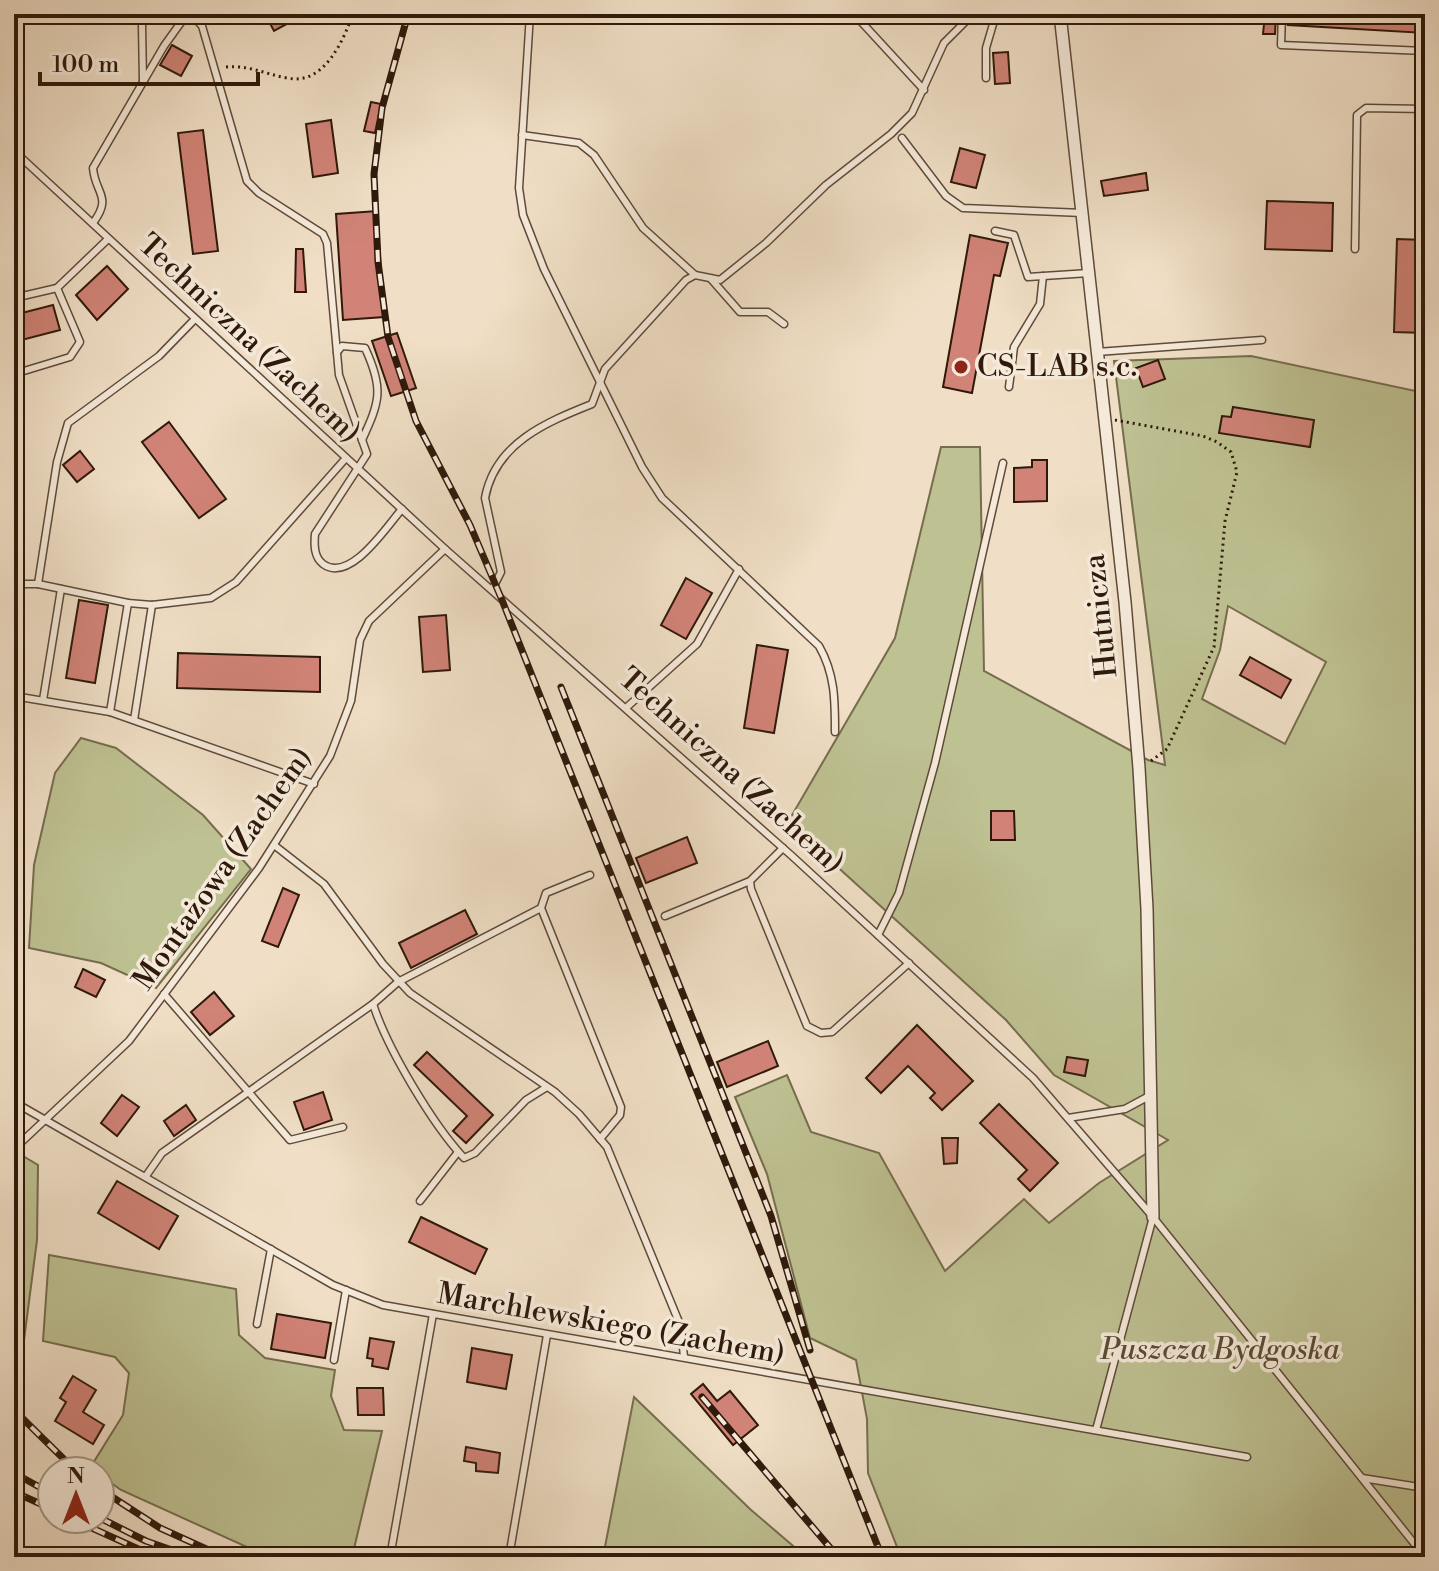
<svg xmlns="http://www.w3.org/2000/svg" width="1439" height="1571" font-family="'Libre Bodoni',serif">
	<rect width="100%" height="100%" fill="#f0dfc6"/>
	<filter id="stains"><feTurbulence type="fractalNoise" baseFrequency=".0025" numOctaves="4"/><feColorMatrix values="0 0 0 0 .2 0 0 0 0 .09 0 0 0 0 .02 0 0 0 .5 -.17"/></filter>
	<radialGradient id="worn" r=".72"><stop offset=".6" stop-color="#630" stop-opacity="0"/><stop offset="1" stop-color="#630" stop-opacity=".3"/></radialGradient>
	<g fill="#bec192" stroke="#766d4e" stroke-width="2" fill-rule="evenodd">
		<path d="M1251,356l174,37v1164h-524l-33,-84 -1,-54 -11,-59 -46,-22 -43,-164 -32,-77 52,-22 24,57 68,21 66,118 79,-72 25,24 50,-40 69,-43 -114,-65 -48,-55 -218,-198 107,-184 46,-191h39l4,224 164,89 17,5 -51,-404zM1228,606l98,56 -41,82 -83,-45 18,-49z"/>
		<polygon points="81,738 116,748 203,815 251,869 156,988 101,963 29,948 34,865 55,773"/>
		<polygon points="23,1156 38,1165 37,1240 17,1394 14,1166"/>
		<polygon points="49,1255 236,1289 239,1335 265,1358 335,1370 331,1396 344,1430 382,1431 352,1557 269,1557 121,1490 100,1475 100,1471 90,1468 123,1415 129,1373 115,1357 43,1341"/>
		<polygon points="634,1397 750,1509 806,1557 603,1557"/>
	</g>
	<g fill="#d18377" stroke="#2f190b" stroke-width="2">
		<polygon points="265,14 305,14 274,31"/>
		<polygon points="1252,14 1276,14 1275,34 1263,34 1264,24 1252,23"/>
		<polygon points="1288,14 1425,14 1425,33 1288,25"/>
		<polygon points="172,45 192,56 181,76 160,65"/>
		<polygon points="1008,52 1010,83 995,84 993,53"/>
		<polygon points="371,102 381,104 375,133 364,131"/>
		<polygon points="331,120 338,173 313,177 306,124"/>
		<polygon points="203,130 218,251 193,254 178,133"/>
		<polygon points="960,148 985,155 976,188 951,182"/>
		<polygon points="1146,173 1148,190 1104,196 1101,181"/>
		<polygon points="1267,201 1333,203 1332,251 1265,249"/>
		<polygon points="377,211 384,317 343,320 336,214"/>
		<polygon points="970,235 1008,243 1000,276 994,275 972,393 943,387"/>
		<polygon points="1397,239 1425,240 1425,333 1394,332"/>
		<polygon points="296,249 303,249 306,292 295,292"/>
		<polygon points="107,266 128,289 97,320 76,295"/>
		<polygon points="53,305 60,330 14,342 14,315"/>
		<polygon points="397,333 416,388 391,396 372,341"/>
		<polygon points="1158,360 1165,379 1143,387 1136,368"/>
		<polygon points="1233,407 1314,420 1310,447 1219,433 1222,416 1231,417"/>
		<polygon points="169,422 226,499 199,518 142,442"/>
		<polygon points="80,451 94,469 77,482 63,465"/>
		<polygon points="1032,460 1047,460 1047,501 1014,502 1014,468 1032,467"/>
		<polygon points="686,578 712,593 686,639 661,625"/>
		<polygon points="79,600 108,605 95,683 66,678"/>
		<polygon points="446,615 450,670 423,672 419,617"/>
		<polygon points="757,645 788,650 774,733 744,728"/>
		<polygon points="178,653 320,657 320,692 177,688"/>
		<polygon points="1250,657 1291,680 1281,698 1240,675"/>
		<polygon points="991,811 1014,811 1015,840 991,840"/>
		<polygon points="687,837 697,863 646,883 636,858"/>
		<polygon points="283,888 299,895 278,947 262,941"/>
		<polygon points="465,910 477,934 411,968 399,943"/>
		<polygon points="83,969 105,980 96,997 75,987"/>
		<polygon points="214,992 234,1016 210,1035 191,1012"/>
		<polygon points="917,1025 973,1081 942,1110 930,1098 935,1093 908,1066 881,1093 866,1078"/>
		<polygon points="768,1041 778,1066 727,1087 717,1062"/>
		<polygon points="427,1052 493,1115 466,1143 453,1131 467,1116 414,1065"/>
		<polygon points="1067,1057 1088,1060 1085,1076 1064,1072"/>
		<polygon points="323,1092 332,1120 304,1130 294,1102"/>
		<polygon points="122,1095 139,1107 117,1136 101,1123"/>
		<polygon points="999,1104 1058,1163 1030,1191 1018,1179 1027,1170 980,1123"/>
		<polygon points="186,1105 196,1120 174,1136 164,1121"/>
		<polygon points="942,1138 958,1138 957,1163 944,1164"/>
		<polygon points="117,1181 178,1216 159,1249 98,1213"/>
		<polygon points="421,1217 487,1249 475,1274 409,1242"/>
		<polygon points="277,1314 331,1323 325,1358 271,1349"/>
		<polygon points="370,1338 394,1342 388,1369 372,1366 373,1359 367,1358"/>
		<polygon points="472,1348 512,1355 506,1389 467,1382"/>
		<polygon points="73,1376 96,1390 83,1412 104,1425 93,1444 55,1421 66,1402 60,1398"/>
		<polygon points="703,1384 717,1401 730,1391 758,1425 733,1445 691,1394"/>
		<polygon points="357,1388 383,1388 384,1415 358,1415"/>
		<polygon points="466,1447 500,1453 498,1473 476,1471 476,1463 464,1461"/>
	</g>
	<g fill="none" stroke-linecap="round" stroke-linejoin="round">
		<defs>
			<g id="lane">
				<path d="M191,14l11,12 45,155 12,12 64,41 4,9 12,132 28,79 -52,80c-1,11 -1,23 8,30 27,20 64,-38 79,-55"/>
				<path d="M530,14l-11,174 4,27 21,54 98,198 20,31 157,148c16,28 16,54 16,86"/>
				<polyline points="854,14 924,90"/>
				<polyline points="1282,14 1281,45 1425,51"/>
				<polyline points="986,78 986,48 996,14"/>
				<polyline points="143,82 142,25 145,14"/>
				<polyline points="522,135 579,143 594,155 643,228 695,275"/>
				<polyline points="902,138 946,196 963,208 1083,213"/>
				<polyline points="14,151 445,549 792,856 1033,1078 1153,1217 1425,1557"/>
				<path d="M93,223c20,-27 2,-29 0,-55l71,-122 23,-32"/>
				<polyline points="995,231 1014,235 1028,277 1089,273"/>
				<polyline points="1355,249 1357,115 1366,108 1425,109"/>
				<polyline points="711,279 740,312 768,312 784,324"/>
				<polyline points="14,298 57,288 108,239"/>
				<path d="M337,352l5,-6 23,2c19,41 15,53 -3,92"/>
				<polyline points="1097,352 1262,340"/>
				<polyline points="14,374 70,357 80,342 57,288"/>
				<polyline points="1009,387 1014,347 1040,304 1043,276"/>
				<polyline points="14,584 38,584 128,603 152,605 211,598 236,582 346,458"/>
				<polyline points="38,584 57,462 68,423 159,356 194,320"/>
				<path d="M492,590l9,-18 -16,-74c10,-55 62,-76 107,-94l13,-35 81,-89 9,-5 25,5 46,-37 60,-58 65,-51 21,-21 32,-70 29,-29"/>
				<polyline points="128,603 110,712 314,784"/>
				<polyline points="14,696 110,712"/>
				<polyline points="43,700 61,589"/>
				<polyline points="627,707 697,644 739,569"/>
				<polyline points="134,720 152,605"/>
				<polyline points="274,845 324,884 383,964 410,993 555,1092 579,1114 607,1147 681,1327 684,1357"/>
				<polyline points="783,848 750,881 751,889 807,1026 821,1033 832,1032 909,963"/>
				<polyline points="541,908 621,1107 620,1115 600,1139"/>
				<polyline points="665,916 750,881"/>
				<polyline points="878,935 899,893 935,763 1003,463"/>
				<polyline points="164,994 290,1140 343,1127"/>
				<path d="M373,1004c14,44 60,121 91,154l11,-5 51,-53 21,-13"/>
				<polyline points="14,1102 333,1285 383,1305 1247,1457"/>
				<polyline points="1068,1118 1125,1109 1151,1095"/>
				<polyline points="14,1149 129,1041 259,868 330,756 351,701 360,640 369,621 445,549"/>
				<polyline points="146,1176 162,1153 373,1004 398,982 541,908 546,893 590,875"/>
				<polyline points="420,1201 458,1152"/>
				<polyline points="257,1324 271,1249"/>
				<polyline points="334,1360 346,1290"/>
				<polyline points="1096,1430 1153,1217"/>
				<polyline points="1362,1478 1425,1488"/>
				<polyline points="394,1557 392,1546 433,1314"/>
				<polyline points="509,1557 547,1335"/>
			</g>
			<polyline id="street" points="1060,14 1125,602 1139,768 1147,909 1153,1217"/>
		</defs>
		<use href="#lane" stroke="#5f4a3a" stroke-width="9"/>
		<use href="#street" stroke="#5f4a3a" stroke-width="14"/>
		<g stroke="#2f190b" stroke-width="3" stroke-dasharray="2 4" stroke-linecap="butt">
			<path d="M226,67c23,-2 39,7 61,11 37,8 56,-37 66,-64"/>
			<polyline points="1115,420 1203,436 1217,442 1231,452 1237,472 1225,521 1214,647 1167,749 1151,761"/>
		</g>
		<use href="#lane" stroke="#f5eada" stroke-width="6"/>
		<use href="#street" stroke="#f5eada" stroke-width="11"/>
		<defs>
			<g id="rail">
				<polyline points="408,14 382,108 374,174 378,262 388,337 416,421 470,525 502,600 882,1557"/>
				<polyline points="561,687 771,1216 810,1350"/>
				<polyline points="702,1397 838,1557"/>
				<polyline points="14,1410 76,1471"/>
				<polyline points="14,1473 52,1494"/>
				<polyline points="100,1489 160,1528 224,1557"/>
				<polyline points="14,1492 52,1509"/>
				<polyline points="100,1518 146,1541 192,1557"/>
				<polyline points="72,1519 156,1557"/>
			</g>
		</defs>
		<use href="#rail" stroke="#2f190b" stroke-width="7"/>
		<use href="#rail" stroke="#f5eada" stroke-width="4" stroke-dasharray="12" stroke-linecap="butt"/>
	</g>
	<circle fill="#8f2418" stroke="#f5eada" stroke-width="3" cx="961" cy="367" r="8"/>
	<g text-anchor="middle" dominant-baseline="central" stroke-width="7" stroke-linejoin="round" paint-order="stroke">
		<g font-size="30" fill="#2f190b" stroke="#f5eada">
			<text transform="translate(249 339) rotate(43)">Techniczna (Zachem)</text>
			<text transform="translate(1101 616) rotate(-96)">Hutnicza</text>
			<text transform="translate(731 771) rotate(42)">Techniczna (Zachem)</text>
			<text transform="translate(223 869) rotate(-55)">Montażowa (Zachem)</text>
			<text transform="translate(611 1324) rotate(10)">Marchlewskiego (Zachem)</text>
		</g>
		<g font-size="30" fill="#2f190b" stroke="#f5eada" text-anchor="start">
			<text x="977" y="367">CS-LAB s.c.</text>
		</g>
		<g font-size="30" font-style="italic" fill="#5a4b34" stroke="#f5eada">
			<text x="1220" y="1350">Puszcza Bydgoska</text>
		</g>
	</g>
	<rect width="1439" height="1571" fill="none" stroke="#f0dfc6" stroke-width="48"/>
	<rect x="16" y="16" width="1407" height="1539" fill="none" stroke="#2f190b" stroke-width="4"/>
	<rect x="24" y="24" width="1391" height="1523" fill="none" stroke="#2f190b" stroke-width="2"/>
	<g transform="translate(76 1495)"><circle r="38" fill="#f5eada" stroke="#a69687" stroke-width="2"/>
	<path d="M0-6L14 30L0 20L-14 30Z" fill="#8f2418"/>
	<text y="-12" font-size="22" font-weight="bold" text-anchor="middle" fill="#2f190b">N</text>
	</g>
	<path d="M40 72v12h218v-12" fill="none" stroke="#2f190b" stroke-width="4"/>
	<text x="52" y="72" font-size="24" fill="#2f190b" stroke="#f5eada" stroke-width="6" paint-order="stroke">100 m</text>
	<rect width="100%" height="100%" filter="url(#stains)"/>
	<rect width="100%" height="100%" fill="url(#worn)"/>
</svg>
